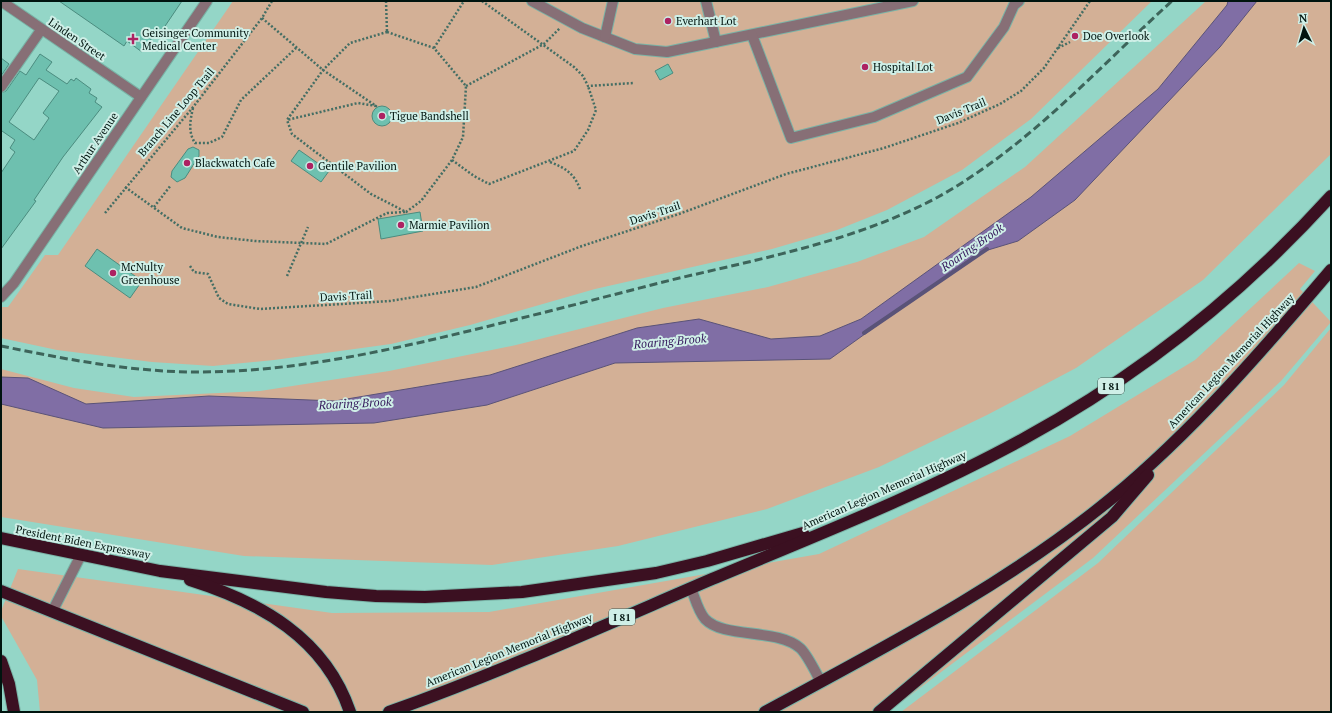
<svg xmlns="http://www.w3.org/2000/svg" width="1332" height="713" font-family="'PT Serif',serif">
	<rect width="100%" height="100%" fill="#94d6c7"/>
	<g fill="#d3b096">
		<polygon points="233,1 1152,1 1031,119 962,170 887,210 837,230 772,249 595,289 470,325 391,344 274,360 213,366 152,362 57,350 1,338 1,307 8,307 45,255 58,255"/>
		<polygon points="1206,1 1331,1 1331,154 1203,280 1076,368 987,415 879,467 767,509 618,546 492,565 244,556 1,517 1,369 74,388 134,397 260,391 389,371 516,345 663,308 768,287 857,262 924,237 1025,167"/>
		<polygon points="1299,263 1315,271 1300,289 1331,322 1281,381 1093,558 888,712 40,712 37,680 1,616 1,611 18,569 332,613 489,612 819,554 1070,436 1195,360"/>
		<polygon points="1331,328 1331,712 901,712 1098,563 1284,385"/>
	</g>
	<polygon fill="#806ea5" stroke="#5a5378" points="1228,1 1257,1 1220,47 1075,200 1018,241 978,253 830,359 615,363 487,405 374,423 103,428 1,404 1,377 28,378 86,404 209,396 335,401 490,375 637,328 699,319 771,339 820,336 861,319 1031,197 1158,89 1227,5"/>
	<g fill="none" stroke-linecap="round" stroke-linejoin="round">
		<polyline stroke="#5a5378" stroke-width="4" points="864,333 987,249"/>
	</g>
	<g fill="#6ec0af" stroke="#4b8c7f" fill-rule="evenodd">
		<polygon points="59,1 182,1 157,38 154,35 142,52 127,41 124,46"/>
		<path d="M40,54l12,8 -6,8 21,14 4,-5 3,2 2,-3 15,11 -2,4 8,5 -2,4 7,5 -39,50 -29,43 2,1 -35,48v-76l14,-21 -5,-4 5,-8 -13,-9 -1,1v-39l5,-2 14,-20 6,4zM39,78l20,13 -16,22 6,5 -15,22 -25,-18z"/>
		<polygon points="1,58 9,64 1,76"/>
		<polygon points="668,64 673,73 660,80 655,71"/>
		<circle cx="382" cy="116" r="10"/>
		<polygon points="193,147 199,150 199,156 185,178 177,182 171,177 172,171 188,149"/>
		<polygon points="299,150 329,171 321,182 291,161"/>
		<polygon points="420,212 423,231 381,239 378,219"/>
		<polygon points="97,249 142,281 130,298 85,266"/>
	</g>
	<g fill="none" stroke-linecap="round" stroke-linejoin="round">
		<defs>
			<g id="minor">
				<polyline points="1,1 141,97"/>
				<polyline points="532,1 582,28 635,49 667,52 913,1"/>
				<polyline points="706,1 716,42"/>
				<polyline points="752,35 791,138 874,117 967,77 1004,27 1014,5 1019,1"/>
				<polyline points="605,37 613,1"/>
				<polyline points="1,87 41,30"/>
				<polyline points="1,297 14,283 207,1"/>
				<path d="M691,588c4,10 7,23 14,31 19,20 72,9 95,29 7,6 16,25 21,34"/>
				<polyline points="52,612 81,555"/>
			</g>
			<g id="highway">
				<polyline points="1,538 160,571 326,592 376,596 425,597 522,592 656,573 707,561 803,533"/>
				<path d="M190,580c70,22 135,58 160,132"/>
				<polyline points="1,591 303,712"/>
				<polyline points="1,661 9,684 14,712"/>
				<path d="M389,712c110,-39 216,-87 323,-133 105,-44 213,-86 313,-141 115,-63 218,-145 306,-242"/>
				<path d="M765,712c120,-65 241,-127 347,-214 81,-67 150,-147 219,-228"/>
				<polyline points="879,712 1112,517 1148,475"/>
			</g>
		</defs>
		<use href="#minor" stroke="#79b3a6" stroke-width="12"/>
		<use href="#highway" stroke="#79b3a6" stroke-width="14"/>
		<g stroke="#446e64" stroke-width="2.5" stroke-dasharray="2 2" stroke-linecap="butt">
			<polyline points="386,1 387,32"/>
			<polyline points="482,1 574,67 583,76 588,86 634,83"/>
			<polyline points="262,18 323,70 376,106 358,103 287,120"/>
			<polygon points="387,32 434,48 466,86 463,137 452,160 421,201 406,212 371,194 292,134 287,120 323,70 350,43"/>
			<polyline points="434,48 464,1"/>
			<polyline points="1058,48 1070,42"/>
			<polyline points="466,86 544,44 560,28"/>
			<path d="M193,108c-3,13 -5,24 2,35h14l13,-6 19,-37 55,-52"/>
			<polyline points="452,160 474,176 489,184 574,151 588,130 596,110 588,86"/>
			<path d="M550,162c15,6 24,11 30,27"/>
			<polyline points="125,187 182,228 218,237 255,241 326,244 387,213 405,212"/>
			<polyline points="154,207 171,185"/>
			<polyline points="105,213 194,106 262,18 272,1"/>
			<polyline points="190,266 194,272 208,274 219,298 228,304 260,309 390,301 476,287 582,246 679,214 786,174 884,148 958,123 1000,104 1021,91 1044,68 1090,1"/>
			<polyline points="287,276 308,227"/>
		</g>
		<use href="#minor" stroke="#876f76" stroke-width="10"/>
		<use href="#highway" stroke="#3b1021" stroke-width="12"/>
		<path stroke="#3d645a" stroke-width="3" stroke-dasharray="8 4" stroke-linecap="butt" d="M1,346c64,13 130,26 196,26 94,0 185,-20 276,-42 62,-15 124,-31 186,-47 93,-23 194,-40 279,-86 90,-50 159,-128 234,-196"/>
	</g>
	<g fill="#ad2262" stroke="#cfefe7" stroke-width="1.5">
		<circle cx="668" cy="21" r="4"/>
		<circle cx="1075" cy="36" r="4"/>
		<path d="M131 33h4v4h4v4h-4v4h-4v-4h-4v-4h4z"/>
		<circle cx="865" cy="67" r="4"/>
		<circle cx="382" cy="116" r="4"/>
		<circle cx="187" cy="163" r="4"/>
		<circle cx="310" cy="166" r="4"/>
		<circle cx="401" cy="225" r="4"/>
		<circle cx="113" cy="273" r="4"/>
	</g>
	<g text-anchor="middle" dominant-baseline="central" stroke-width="4" stroke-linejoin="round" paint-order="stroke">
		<g fill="#cfefe7" stroke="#3e5650" stroke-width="1">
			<rect x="1098" y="378" width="26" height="16" rx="3"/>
			<rect x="609" y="609" width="26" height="16" rx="3"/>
		</g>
		<g font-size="10" font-weight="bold" fill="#00140f">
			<text x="1111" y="386">I 81</text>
			<text x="622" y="617">I 81</text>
		</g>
		<g font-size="11" fill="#00140f" stroke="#cfefe7" text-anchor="start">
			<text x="676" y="21">Everhart Lot</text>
			<text x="142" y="33">Geisinger Community<tspan x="142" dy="13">Medical Center</tspan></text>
			<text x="1083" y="36">Doe Overlook</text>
			<text x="873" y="67">Hospital Lot</text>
			<text x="390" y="116">Tigue Bandshell</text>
			<text x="195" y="163">Blackwatch Cafe</text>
			<text x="318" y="166">Gentile Pavilion</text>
			<text x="409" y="225">Marmie Pavilion</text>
			<text x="121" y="267">McNulty<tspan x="121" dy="13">Greenhouse</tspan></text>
		</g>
		<g font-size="11" fill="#00140f" stroke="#cfefe7">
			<text transform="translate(77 39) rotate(34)">Linden Street</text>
			<text transform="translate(961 111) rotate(-22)">Davis Trail</text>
			<text transform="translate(176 112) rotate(-50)">Branch Line Loop Trail</text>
			<text transform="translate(95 143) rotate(-56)">Arthur Avenue</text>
			<text transform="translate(655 213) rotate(-18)">Davis Trail</text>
			<text transform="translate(346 296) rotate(-3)">Davis Trail</text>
			<text transform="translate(1231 361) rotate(-47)">American Legion Memorial Highway</text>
			<text transform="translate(884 490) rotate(-24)">American Legion Memorial Highway</text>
			<text transform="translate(83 542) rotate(11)">President Biden Expressway</text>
			<text transform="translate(509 650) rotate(-22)">American Legion Memorial Highway</text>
		</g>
		<g font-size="12" font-style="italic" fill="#34175b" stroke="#cfefe7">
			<text transform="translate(972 247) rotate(-35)">Roaring Brook</text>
			<text transform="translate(670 341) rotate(-5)">Roaring Brook</text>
			<text transform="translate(355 403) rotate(-3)">Roaring Brook</text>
		</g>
	</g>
	<rect width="1332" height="713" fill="none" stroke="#00140f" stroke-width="4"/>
	<g transform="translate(1304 28) rotate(355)" stroke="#cfefe7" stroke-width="3" paint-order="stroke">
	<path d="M0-3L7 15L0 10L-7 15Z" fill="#00140f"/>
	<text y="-6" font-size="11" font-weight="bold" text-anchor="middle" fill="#00140f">N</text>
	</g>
</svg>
